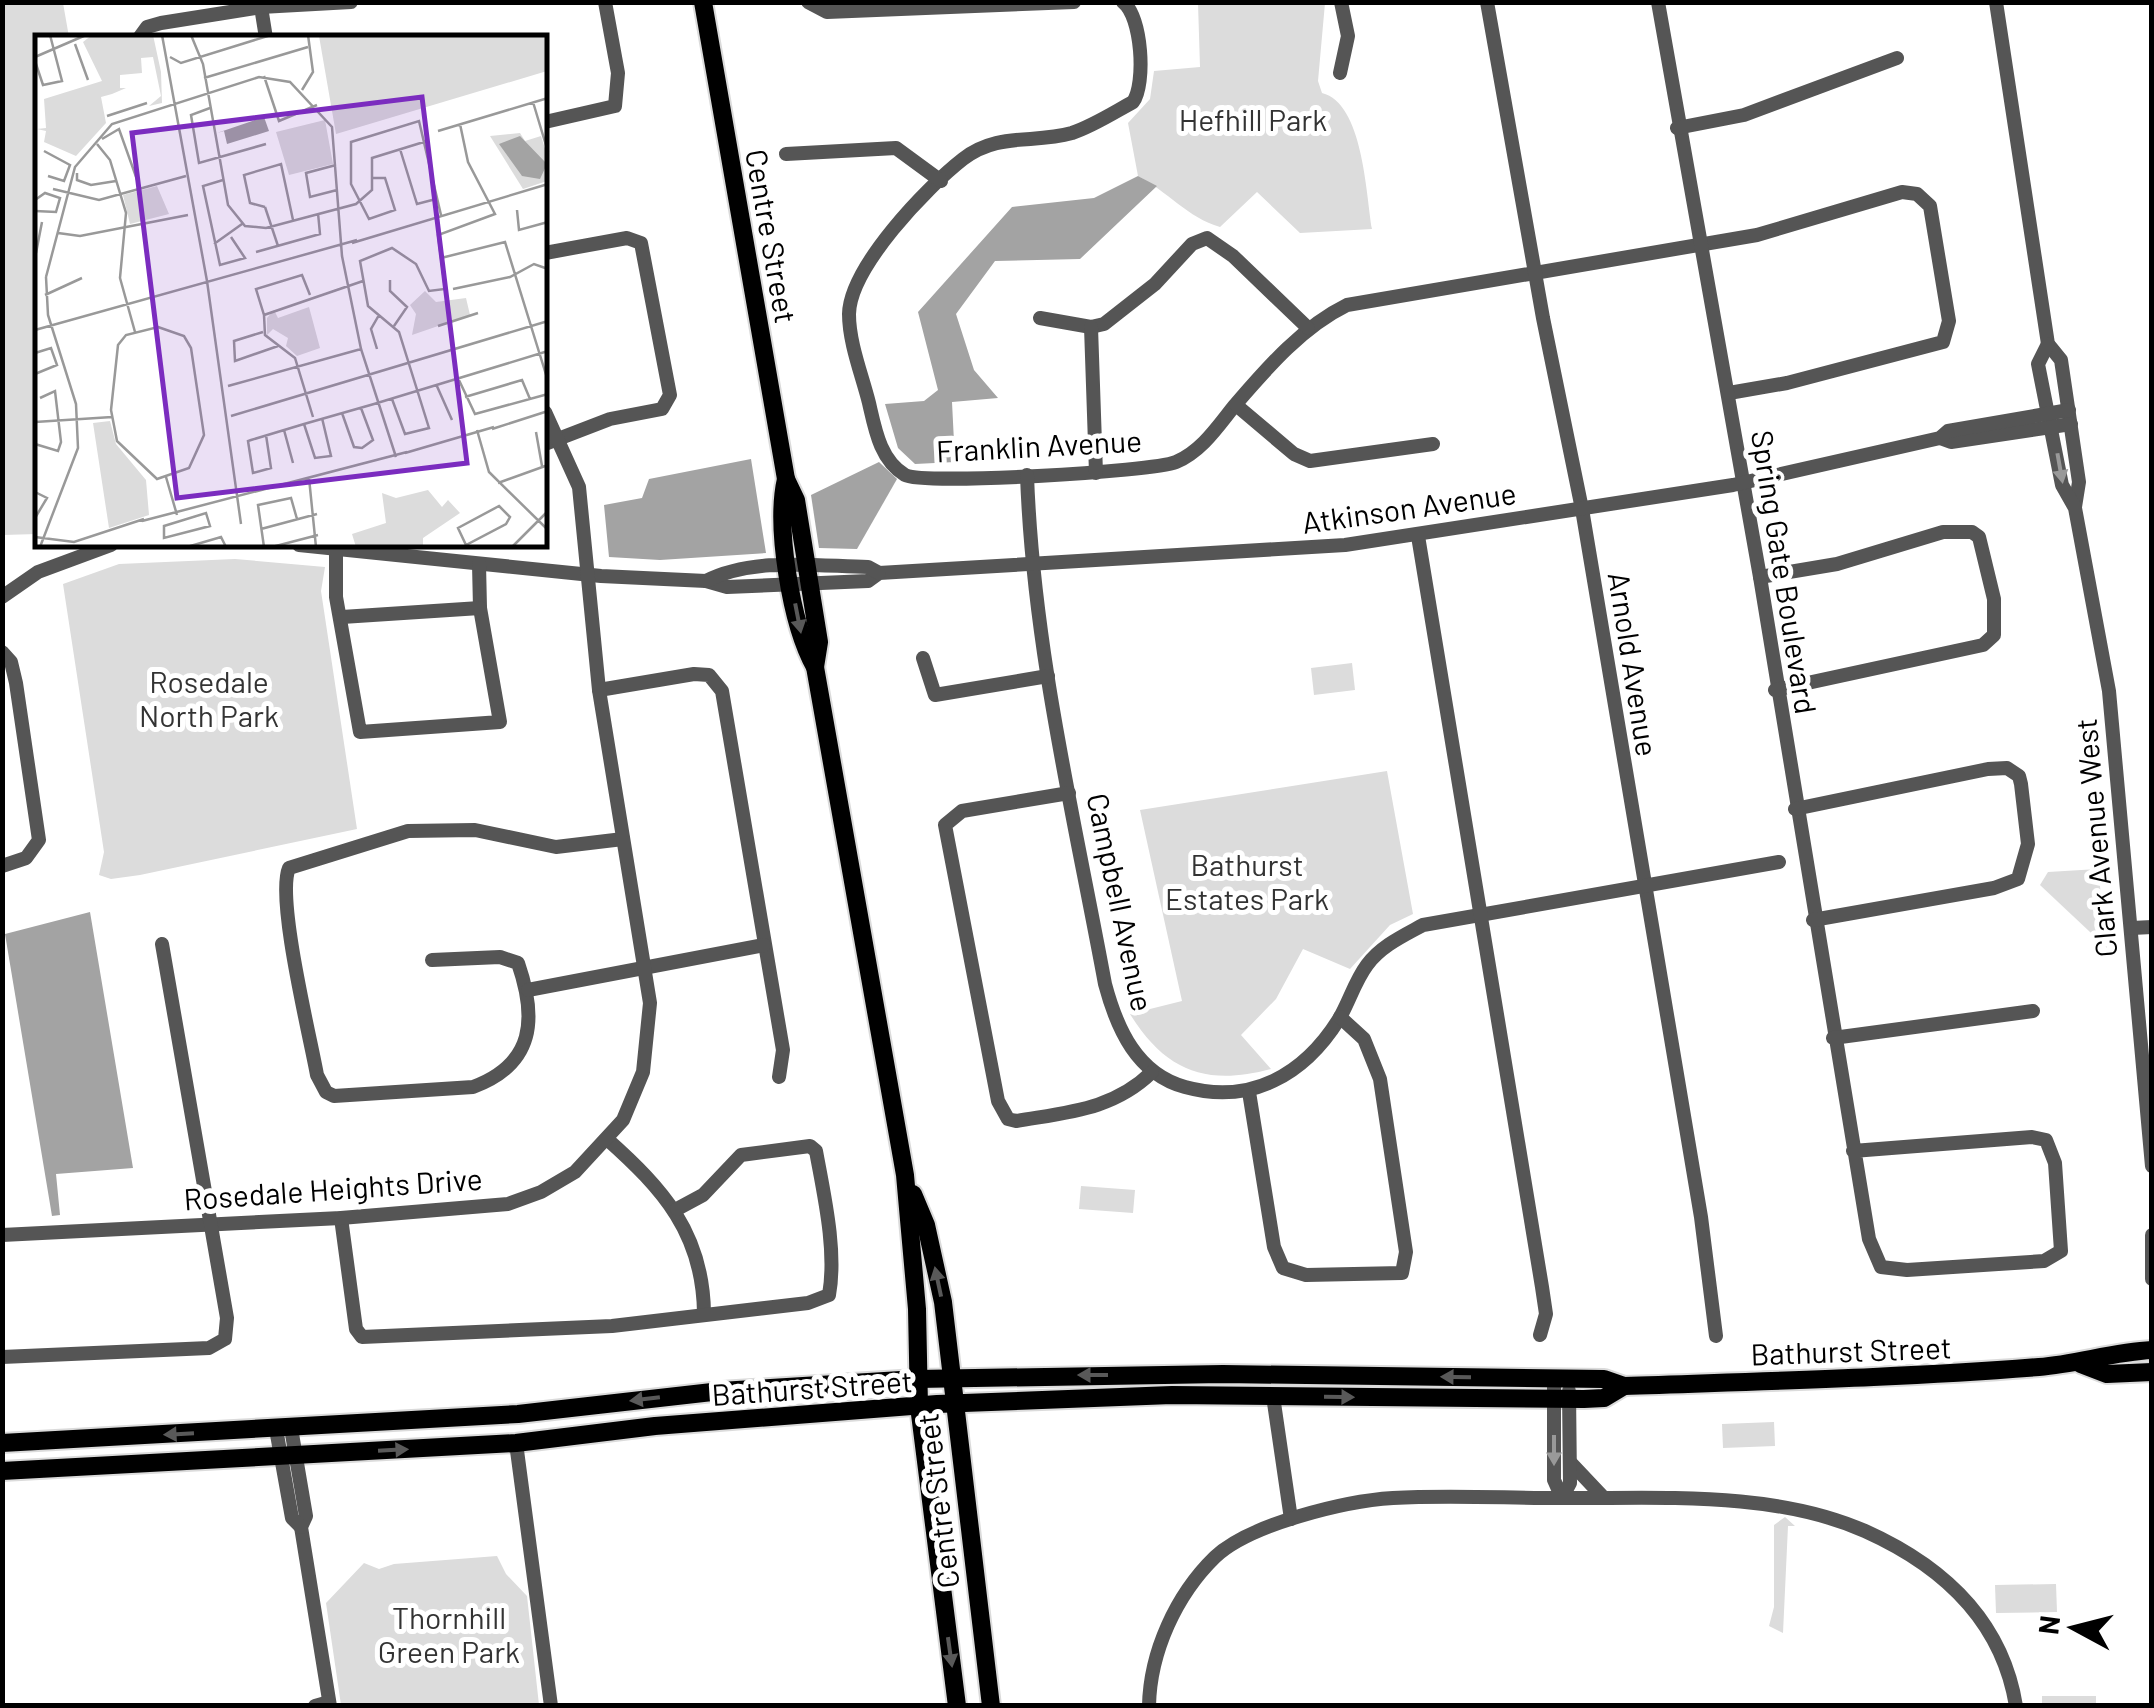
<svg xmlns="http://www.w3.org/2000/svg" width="2154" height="1708" font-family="Barlow,sans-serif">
	<rect width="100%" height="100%" fill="#fff"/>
	<g fill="#dcdcdc">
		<polygon points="2,3 63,3 69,37 38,38 37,534 3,535"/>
		<path d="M1198,3h127l-7,78 4,12c41,10 44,100 50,136l-72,4 -43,-41 -37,35c-32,-9 -53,-36 -82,-51l-10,-53 22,-24 4,-28 46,-4z"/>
		<polygon points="235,559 325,567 321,591 357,829 140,875 111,879 99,875 104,852 63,584 119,564"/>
		<polygon points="1352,663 1355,690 1314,695 1311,668"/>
		<path d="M1387,771l26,143 -23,11 -40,44 -47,-20 -27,50 -35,36 30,34c-64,17 -105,3 -141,-55l52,-13 -42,-191z"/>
		<polygon points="2098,869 2107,948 2040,885 2048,872"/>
		<polygon points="1081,1186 1135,1190 1133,1213 1079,1209"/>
		<polygon points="1774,1422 1775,1446 1723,1448 1722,1424"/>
		<polygon points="1785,1517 1795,1526 1788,1526 1783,1633 1769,1626 1774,1607 1774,1525"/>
		<polygon points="497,1556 506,1574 527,1596 539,1705 341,1705 326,1603 364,1563 379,1569 394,1564"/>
		<polygon points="2056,1584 2057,1612 1996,1613 1995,1585"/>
		<rect x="2042" y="1696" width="54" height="9"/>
	</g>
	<g fill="#a3a3a3">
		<polygon points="1138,176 1157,186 1080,259 995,261 956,314 974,370 998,398 952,402 955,462 915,464 898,448 885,404 924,401 938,390 918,312 1012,207 1094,198"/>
		<polygon points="751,459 766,553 660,560 609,557 604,505 642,498 649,479"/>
		<polygon points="879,462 897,479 857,549 819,548 811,495"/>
		<polygon points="90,912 133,1168 56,1174 60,1215 52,1216 5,934"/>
	</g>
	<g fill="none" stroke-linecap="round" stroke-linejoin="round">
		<defs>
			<g id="major">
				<polyline points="703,2 786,479 796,500 819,642 815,667"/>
				<path d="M786,479c-11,47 5,145 29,188l90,508 12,134 2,97 38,300"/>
				<polyline points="913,1194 926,1225 943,1302 991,1706"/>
				<polyline points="2081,1364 2107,1374 2152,1372"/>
				<path d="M2,1443l516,-29 203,-23 196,-12 306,-5 381,5 20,7c138,-5 277,-8 415,-19 39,-3 73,-15 113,-17"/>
				<polyline points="2,1471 516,1443 655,1426 937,1404 1172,1395 1584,1399 1604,1398 1624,1386"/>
			</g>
		</defs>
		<use href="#major" stroke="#dbdbdb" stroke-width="22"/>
		<g stroke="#555" stroke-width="14">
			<polyline points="808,2 827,12 1074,2"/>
			<path d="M1123,2c19,14 23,82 10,100 -20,11 -40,24 -61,31 -39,11 -74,-1 -109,26 -36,28 -113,108 -114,155 0,29 13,61 20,89 6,26 11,57 36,72 17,10 247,-3 271,-13 26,-11 42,-36 59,-57 32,-37 67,-78 112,-100l410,-70 145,-43 15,2 13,12 19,115 -6,21 -156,41 -58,10"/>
			<polyline points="1487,2 1543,318 1582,509 1701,1217 1716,1336"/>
			<polyline points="1658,2 1760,577 1869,1239 1881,1267 1907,1270 2044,1261 2061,1251 2055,1163 2046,1140 2032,1137 1853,1151"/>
			<polyline points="1996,2 2048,344 2061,360 2079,482 2075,507"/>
			<polyline points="261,7 266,38"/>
			<polyline points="139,38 147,27 161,23 261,7 351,2"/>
			<polyline points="1340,73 1348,36 1341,2"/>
			<polyline points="545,122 615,106 618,73 605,2"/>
			<polyline points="1677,128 1744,115 1897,58"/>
			<polyline points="786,154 896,148 941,181"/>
			<polyline points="545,253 627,238 641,243 670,395 662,409 610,419 545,444"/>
			<polyline points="1040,318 1091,327 1104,324 1155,284 1192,244 1207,238 1233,256 1308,328"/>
			<polyline points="1091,327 1096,473"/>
			<polyline points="2048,344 2038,364 2062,485 2075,508 2109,691 2152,1166"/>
			<polyline points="1236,405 1294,454 1310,461 1433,444"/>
			<polyline points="1940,438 1951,442 2071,424"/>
			<path d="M1027,475c6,172 47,341 78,509 12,45 32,90 80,103 66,18 119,-12 154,-68 10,-17 16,-38 28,-54 14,-19 36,-29 56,-40l356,-63"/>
			<polyline points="1418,536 1542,1287 1546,1314 1540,1335"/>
			<polyline points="299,545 601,576 706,581 727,587 868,581 879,573 1345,545 1733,485 1940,438 1948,431 2069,410"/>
			<polyline points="336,548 336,597 360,732 500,722 480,608 479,564"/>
			<polyline points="1760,577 1837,564 1943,532 1972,532 1979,537 1994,599 1994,635 1983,645 1775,690"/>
			<path d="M706,581c47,-24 110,-15 162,-14l11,6"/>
			<polyline points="2,597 38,572 111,545"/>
			<polyline points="342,617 480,608"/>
			<polyline points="2,652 11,662 16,683 39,840 26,858 2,866"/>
			<polyline points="923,658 935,695 1048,676"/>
			<polyline points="599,690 694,674 709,675 722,691 783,1050 779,1077"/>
			<path d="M1069,793l-107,18 -17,14 53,276 10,18 8,2c52,-9 97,-11 136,-49"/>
			<polyline points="1795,809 1988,769 2007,768 2019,776 2021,784 2028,844 2018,879 1994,888 1813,920"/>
			<polyline points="2132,928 2152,927"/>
			<path d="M432,960l68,-3 18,6c19,55 17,101 -45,124l-139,9 -8,-4 -9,-17c-7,-39 -41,-177 -28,-207l119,-37 67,-1 81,17 67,-8"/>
			<polyline points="528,990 764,945"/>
			<polyline points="1833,1038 2033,1011"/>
			<polyline points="1249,1092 1274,1247 1283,1268 1306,1275 1402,1273 1406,1252 1380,1079 1364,1039 1340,1017"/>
			<path d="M607,1139c56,50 96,94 97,174"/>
			<path d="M341,1218l15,111 6,8 250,-11 196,-23 21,-8c8,-44 -5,-100 -13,-144l-6,-5 -69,9 -38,40 -26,14"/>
			<polyline points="2,1235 341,1218 508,1204 541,1192 575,1172 623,1120 643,1072 650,1003 599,690 579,487 545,412"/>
			<polyline points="2152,1235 2152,1279"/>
			<polyline points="2,1357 209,1348 225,1339 227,1318 162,944"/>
			<polyline points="1554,1378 1554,1480 1562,1498"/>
			<polyline points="1273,1396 1291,1519"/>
			<polyline points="291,1428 306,1516 301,1527 330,1706"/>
			<polyline points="276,1429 292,1518 301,1527"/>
			<polyline points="516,1443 551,1706"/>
			<polyline points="1570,1462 1604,1498"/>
			<polyline points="1562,1498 1570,1483 1569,1391"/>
			<polyline points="315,1706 329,1702"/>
			<path d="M1149,1706c1,-54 27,-111 66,-149 35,-33 130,-56 178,-59 55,-3 111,0 166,0 100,1 213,-8 306,33 78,35 137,89 151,175"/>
		</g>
		<use href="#major" stroke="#000" stroke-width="18"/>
	</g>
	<defs><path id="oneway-solid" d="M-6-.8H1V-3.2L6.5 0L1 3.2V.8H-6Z" transform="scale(2.5)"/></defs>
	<g fill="#999">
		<use href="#oneway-solid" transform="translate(2060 468) rotate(80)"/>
		<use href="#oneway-solid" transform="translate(1554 1450) rotate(90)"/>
	</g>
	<g fill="#595959">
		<use href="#oneway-solid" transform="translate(798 618) rotate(79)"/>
		<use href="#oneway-solid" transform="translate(938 1282) rotate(-102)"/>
		<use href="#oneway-solid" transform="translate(1093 1375) rotate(180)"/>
		<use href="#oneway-solid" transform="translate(1456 1377) rotate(-179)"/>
		<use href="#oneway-solid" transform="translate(1339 1397) rotate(1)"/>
		<use href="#oneway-solid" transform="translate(645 1399) rotate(173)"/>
		<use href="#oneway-solid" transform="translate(179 1434) rotate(177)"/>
		<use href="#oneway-solid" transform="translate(393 1450) rotate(-3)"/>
		<use href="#oneway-solid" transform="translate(950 1652) rotate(82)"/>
	</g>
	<g text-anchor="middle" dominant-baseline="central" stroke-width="10" stroke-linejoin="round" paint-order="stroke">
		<g font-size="30" fill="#333" stroke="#fff">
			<text x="1253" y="119">Hefhill Park</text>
			<text x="209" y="681">Rosedale<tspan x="209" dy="34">North Park</tspan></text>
			<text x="1247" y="864">Bathurst<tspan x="1247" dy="34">Estates Park</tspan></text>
			<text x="449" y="1617">Thornhill<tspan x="449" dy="34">Green Park</tspan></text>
		</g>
		<g font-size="30" fill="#000" stroke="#fff">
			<text transform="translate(772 236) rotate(80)">Centre Street</text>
			<text transform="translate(1039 445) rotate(-3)">Franklin Avenue</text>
			<text transform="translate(1409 507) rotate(-8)">Atkinson Avenue</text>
			<text transform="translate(1785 572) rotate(81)">Spring Gate Boulevard</text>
			<text transform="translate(1634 664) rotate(81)">Arnold Avenue</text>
			<text transform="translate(2095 838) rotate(-95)">Clark Avenue West</text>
			<text transform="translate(1121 902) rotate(78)">Campbell Avenue</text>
			<text transform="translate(333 1188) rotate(-4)">Rosedale Heights Drive</text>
			<text transform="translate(1851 1350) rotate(-2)">Bathurst Street</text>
			<text transform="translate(812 1387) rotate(-4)">Bathurst Street</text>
			<text transform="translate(937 1501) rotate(-97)">Centre Street</text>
		</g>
	</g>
	<g transform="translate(35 35)">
		<rect width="512" height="512" fill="#fff"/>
		<path d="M118,0l8,37 1,31 -13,3 12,-10 -8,-39 -12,1 1,15 -22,2v13h6l-14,6 7,14 -7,-14 -11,3 5,26 -30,33 -32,-14 2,-11 -9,-2 9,-1 -2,-29 58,-18 -19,-39 9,-7zM512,0v36l-211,63 -17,-98zM290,85l8,44 -44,11 -13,-43zM485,98l5,8 16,-5 6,19v26l-24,8 -33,-53zM122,151l12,28 -39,10 -7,-29zM390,256l11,11 30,-4 4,17 -58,20 4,-21 -6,-9zM274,272l11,41 -23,8 -11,-10 2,-8 -15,-9 -6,6v-17l7,-8 4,8zM75,386l6,23 30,36 3,35 -40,13 -16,-105zM393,455l14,17 6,-7 12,13 -37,25v9h-67l-4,-13 34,-11 -4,-30 14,5z" fill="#dcdcdc"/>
		<path d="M229,82l5,14 -42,13 -3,-13 -7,2zM485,101l27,28 -7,15 -18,-3 -23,-32z" fill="#a3a3a3"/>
		<path fill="none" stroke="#999" stroke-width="2.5" d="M127,0l45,246 34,243M156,0l12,29 25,141 17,21 21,2 90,-24 16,-14v-32l55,-17M40,9l13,36M0,22l51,-22M135,22l11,6 90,-28M0,26l8,24 19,-4 -12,-46M229,41l15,45 38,-16M169,43l104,-31M267,55l11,-18 -5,-37M498,67l15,50M175,73l-19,7 8,48 67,-19M72,81l40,-13M403,96l110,-33M67,104l17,-10 21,59M62,109l13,16 16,53 -6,65 15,54M365,114l17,55 19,-5M9,116l26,14 -6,16 -16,-5M301,130l-30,8 4,24 27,-7M42,138v7l14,5 25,-4M338,143h12l10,32 -26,9 -18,-35v-42l68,-21 22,94M188,145l-20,6 17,79 25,-7 -14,-21M18,154l46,11 87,-24M0,165l10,-7 15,5 -4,14 -21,-1M230,172l-15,-4 -6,-28 37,-11 12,56M230,172l13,39M482,175l2,20 29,-8M23,198l22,3 108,-21M317,208l196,-59M179,209l28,-20M221,217l64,-18 -2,-21M1,218l6,-31M406,223l64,-16 43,139M11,242l29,-110 37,-43 147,-47 31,5 42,45 10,129 19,93 35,108M355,245v11l17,16 -13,19M418,254l57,-12 24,-13 14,5M10,260l37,-17M229,280l-8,-26 46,-14 8,20M403,291l40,-13M123,292l26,9 7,12 13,87 -15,33 -32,11 -40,-38 -6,-31 7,-65 8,-10zM0,295l322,-90M228,297l-29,9 1,20 43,-15M342,314l-6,-20 8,-14M0,318l16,-5 6,17 -22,9M423,343l17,36 73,-20M401,349l16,36M193,351l133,-37M430,362l57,-17 8,19M357,364l13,35 24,-6 -30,-96 -31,-26 -8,-45 32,-13 24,16 13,27 16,-2 -7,-54 57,-21 -27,-52 -8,-38M307,378l12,34 8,1 11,-8 -12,-32M196,381l317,-95M278,382l-18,-59 -30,-23 -1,-20 99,-34M0,387l77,-5M269,389l11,34 16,-2 -9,-38M457,394l56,-18M249,395l9,33M442,395l12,42 59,58M501,397l6,34M231,400l5,33 -18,5 -5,-32 3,-1 53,-16 70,-20 174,-53M0,409l23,7 3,-9 -6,-51 -15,7M370,418l89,-26M131,442l11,38M274,443l7,69M463,448l50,-18M0,457l12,6 -12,20M464,471l11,11 -4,7 -40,21 -8,-17zM171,478l4,13 -46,12v-12zM107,486l265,-69M226,494l56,-15M0,502l39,5 70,-23M5,512l38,-99 -2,-44 -28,-89 -2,-38M152,512l34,-10 5,10M229,512l-6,-42 33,-7 6,21M237,512l46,-12M477,512l36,-36"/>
		<path fill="#7b2cbf" fill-opacity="0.15" stroke="#7b2cbf" stroke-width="5" d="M387,62l45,366 -290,35 -45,-365z"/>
		<rect width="512" height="512" fill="none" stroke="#000" stroke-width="5"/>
	</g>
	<rect width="2154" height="1708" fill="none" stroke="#000000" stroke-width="10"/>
	<g transform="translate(2074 1628) rotate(277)" stroke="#ffffff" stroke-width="8" paint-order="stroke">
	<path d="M0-8L18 38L0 25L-18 38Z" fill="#000000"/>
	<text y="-15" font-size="28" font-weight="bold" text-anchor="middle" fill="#000000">N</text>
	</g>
</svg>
